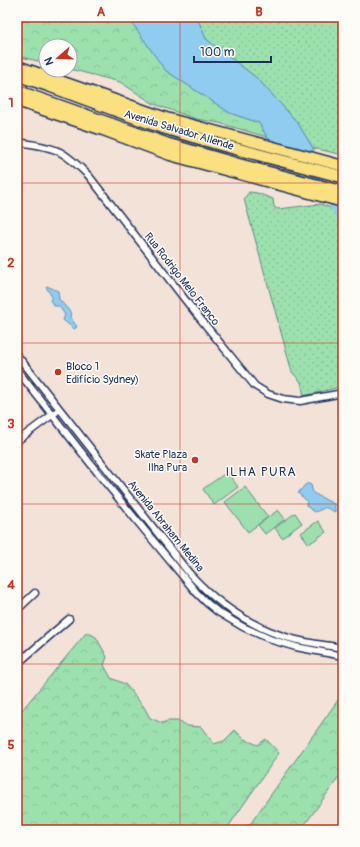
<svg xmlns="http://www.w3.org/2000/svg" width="360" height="847" font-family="Pangolin,sans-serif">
	<defs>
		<pattern id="grass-dots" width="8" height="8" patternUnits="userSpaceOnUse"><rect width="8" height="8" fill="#9ce1ad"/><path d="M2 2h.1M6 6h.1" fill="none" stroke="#86c197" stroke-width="1.8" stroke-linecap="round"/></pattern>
		<pattern id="forest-crowns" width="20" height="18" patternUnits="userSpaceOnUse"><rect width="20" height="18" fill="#9ce1ad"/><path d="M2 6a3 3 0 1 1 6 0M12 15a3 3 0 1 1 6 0" fill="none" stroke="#86c197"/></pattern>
	</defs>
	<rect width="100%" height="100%" fill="#f2e2d8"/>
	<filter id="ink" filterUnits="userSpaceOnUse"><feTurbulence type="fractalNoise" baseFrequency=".025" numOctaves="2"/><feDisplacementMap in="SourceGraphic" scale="8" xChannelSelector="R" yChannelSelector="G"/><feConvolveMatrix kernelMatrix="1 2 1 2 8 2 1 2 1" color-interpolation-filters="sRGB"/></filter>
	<g filter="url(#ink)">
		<g fill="url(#grass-dots)" stroke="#5c8886">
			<polygon points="200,17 343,17 343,155 313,148 297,122 258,79 206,39 198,20"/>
			<polygon points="249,192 257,193 273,199 274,207 278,209 320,204 334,209 343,215 343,386 304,396 301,382 292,372 244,199"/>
		</g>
		<g fill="url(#forest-crowns)" stroke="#5c8886">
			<polygon points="17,17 128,17 165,70 230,113 259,123 267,137 219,123 196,119 154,104 120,82 70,69 70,46 46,46 46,63 17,56"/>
			<polygon points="87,632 96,637 107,657 104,665 111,678 125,684 144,707 150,718 162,723 167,721 178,721 188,726 201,727 214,744 224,741 235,730 244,739 258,745 266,739 279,753 226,830 17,830 17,716"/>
			<polygon points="343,693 343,771 301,830 246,830"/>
		</g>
		<g fill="#9ce1ad" stroke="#5c8886">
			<polygon points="227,472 238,487 214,505 203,489"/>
			<polygon points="245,487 268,517 248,532 225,502"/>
			<polygon points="278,510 285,519 265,534 258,525"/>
			<polygon points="295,513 302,523 282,538 275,528"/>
			<polygon points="318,521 326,532 309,544 301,533"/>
		</g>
		<g fill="#8fccf0" stroke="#618db6">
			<polygon points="128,17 200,17 198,20 206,39 258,79 297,122 313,148 316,160 313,171 290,160 267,137 259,123 230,113 165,70"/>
			<polygon points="47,286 58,291 59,299 71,313 70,317 77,327 74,329 63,320 65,315 59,306 54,306 50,300 52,297 46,287"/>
			<path d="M306,484h3l2,1 2,8 21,11 1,4v4c-13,-7 -8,-4 -20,0l-9,-6 1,-5 -9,-8z"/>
		</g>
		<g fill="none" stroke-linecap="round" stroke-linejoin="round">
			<polyline stroke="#8fccf0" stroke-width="9" points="313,171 343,219"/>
			<defs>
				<g id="street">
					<path d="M17,142c13,2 32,4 43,10 11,6 20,15 29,24l101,130 65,80 13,8 15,5 17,2 43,-8"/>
					<path d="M17,355l172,218c28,31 60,53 100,65 17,5 36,7 54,10"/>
					<polyline points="17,370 101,477 151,538 196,592 207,603 218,612 243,627 272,640 296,647 343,656"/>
					<polyline points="17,441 56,412"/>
					<polyline points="17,610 35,593"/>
					<polyline points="17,649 25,657"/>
					<polyline points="17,664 69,619"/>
				</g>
				<g id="primary">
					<polyline points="17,66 166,118 343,166"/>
					<polyline points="17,101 103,130 170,155 343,202"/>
				</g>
				<g id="highway">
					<polyline points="17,75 47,85 161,127 222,145 343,177"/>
					<polyline points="17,91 60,106 167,144 244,166 343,192"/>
					<polyline points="127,105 135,111 142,114"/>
				</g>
			</defs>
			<use href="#street" stroke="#1b2f5e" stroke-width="9"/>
			<use href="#primary" stroke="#1b2f5e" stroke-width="13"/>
			<use href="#highway" stroke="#1b2f5e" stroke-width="14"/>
			<use href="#street" stroke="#fdfcf7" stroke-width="6"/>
			<use href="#primary" stroke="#fbe080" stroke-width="10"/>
			<use href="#highway" stroke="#fbe080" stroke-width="11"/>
		</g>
	</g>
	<path fill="none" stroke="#c8321e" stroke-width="1" stroke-opacity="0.55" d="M180,17v813M17,183h326M17,343h326M17,504h326M17,664h326"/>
	<g fill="#c8321e" stroke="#fdfcf7" stroke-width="1.5">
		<circle cx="58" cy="372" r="4"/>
		<circle cx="195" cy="460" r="4"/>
	</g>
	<g text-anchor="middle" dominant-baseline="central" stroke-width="3" stroke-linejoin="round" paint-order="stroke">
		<g font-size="11" fill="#1b2f5e" stroke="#fdfcf7">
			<text transform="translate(179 130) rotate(17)">Avenida Salvador Allende</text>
			<text transform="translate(182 279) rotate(52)">Rua Rodrigo Melo Franco</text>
			<text transform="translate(166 526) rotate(51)">Avenida Abraham Medina</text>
		</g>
		<g font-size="11" fill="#1b2f5e" stroke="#fdfcf7" text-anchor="start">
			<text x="66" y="366">Bloco 1<tspan x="66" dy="13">Edifício Sydney)</tspan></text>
			<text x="187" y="454" text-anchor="end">Skate Plaza<tspan x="187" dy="13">Ilha Pura</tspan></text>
		</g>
		<g font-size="13" letter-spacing="1" fill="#1b2f5e" stroke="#fdfcf7">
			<text x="261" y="472">ILHA PURA</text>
		</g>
	</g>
	<rect width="360" height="847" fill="none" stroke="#fdfcf7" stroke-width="44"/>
	<g transform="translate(58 58) rotate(250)"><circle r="19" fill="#fdfcf7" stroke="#a3aaba"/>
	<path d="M0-3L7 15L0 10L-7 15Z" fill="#c8321e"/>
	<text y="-6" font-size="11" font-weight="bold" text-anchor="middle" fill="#1b2f5e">N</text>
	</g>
	<path d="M194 56v6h77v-6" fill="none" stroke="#1b2f5e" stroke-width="2"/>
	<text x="200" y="56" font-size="12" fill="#1b2f5e" stroke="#fdfcf7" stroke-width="3" paint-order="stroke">100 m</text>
	<rect x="22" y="22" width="316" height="803" fill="none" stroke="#c8321e" stroke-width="1.5"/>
	<g font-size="13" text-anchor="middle" font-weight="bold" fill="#c8321e">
		<text x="101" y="16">A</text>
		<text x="259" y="16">B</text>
		<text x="11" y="107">1</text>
		<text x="11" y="267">2</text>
		<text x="11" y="428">3</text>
		<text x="11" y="589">4</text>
		<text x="11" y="749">5</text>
	</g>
</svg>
